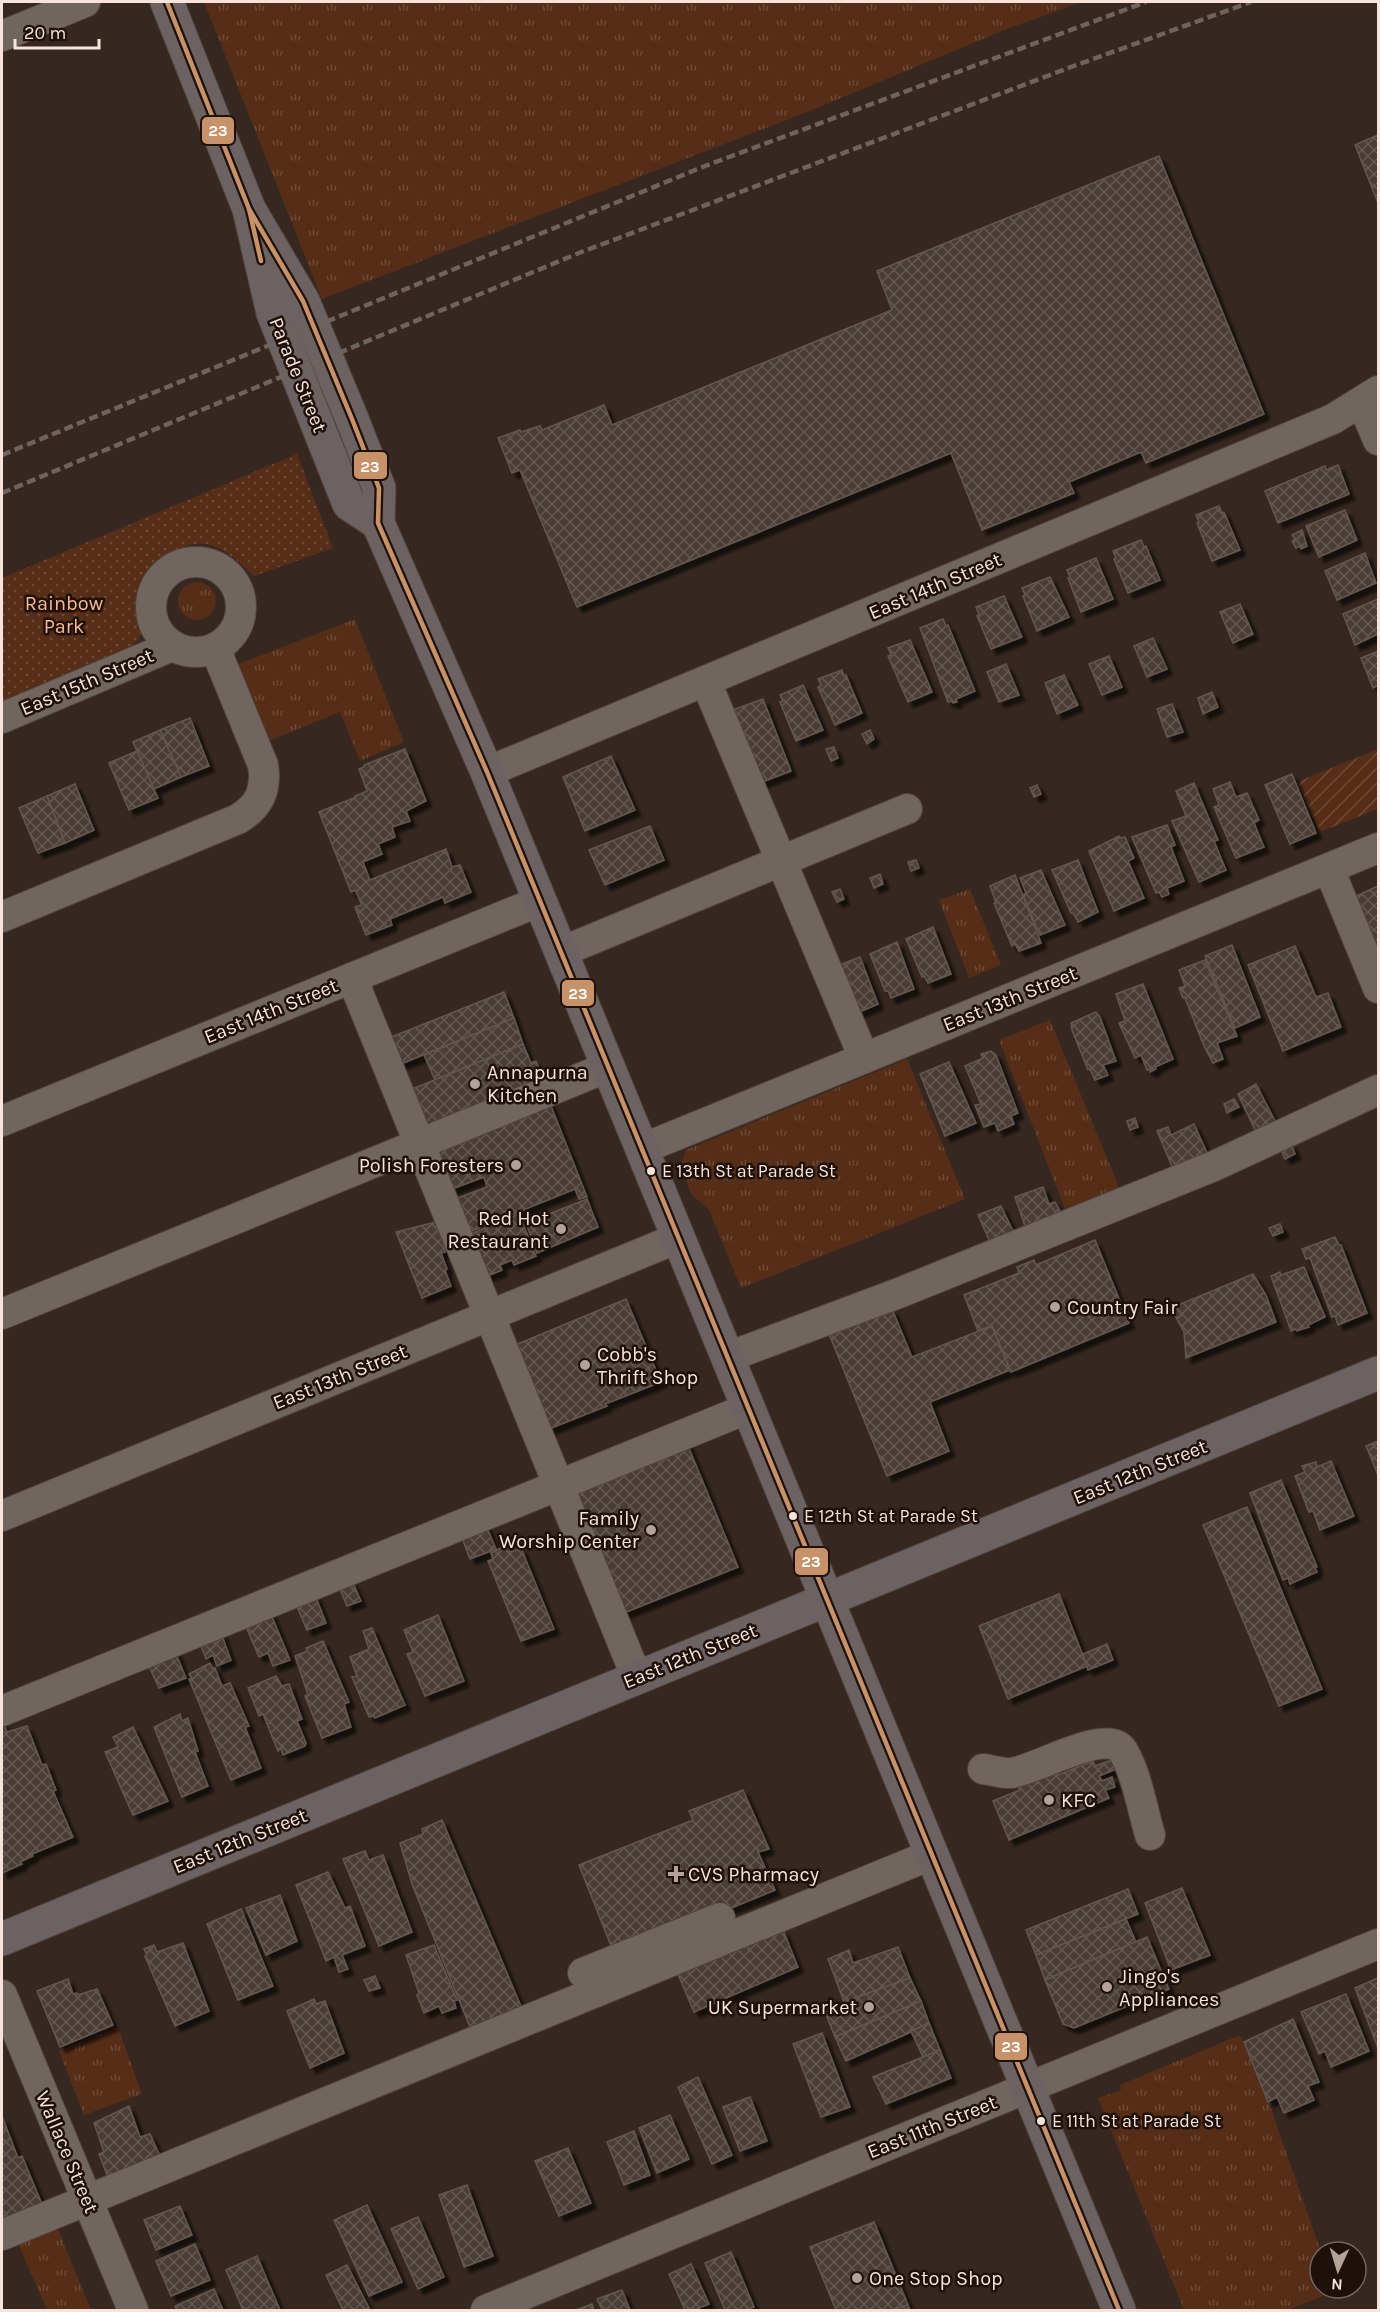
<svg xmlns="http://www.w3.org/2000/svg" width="1380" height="2312" font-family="Karla,sans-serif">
	<defs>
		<pattern id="grass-tufts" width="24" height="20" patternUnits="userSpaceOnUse" patternTransform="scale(1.5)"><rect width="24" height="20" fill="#562d16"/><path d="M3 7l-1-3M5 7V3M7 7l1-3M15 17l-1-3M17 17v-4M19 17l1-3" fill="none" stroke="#6f4b37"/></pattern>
		<pattern id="park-dots" width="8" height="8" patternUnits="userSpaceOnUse" patternTransform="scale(1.5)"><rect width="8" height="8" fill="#562d16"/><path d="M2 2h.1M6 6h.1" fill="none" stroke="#6f4b37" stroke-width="1.8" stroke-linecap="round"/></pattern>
		<pattern id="garden-furrows" width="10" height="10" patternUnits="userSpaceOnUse" patternTransform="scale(1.5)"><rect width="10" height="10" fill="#562d16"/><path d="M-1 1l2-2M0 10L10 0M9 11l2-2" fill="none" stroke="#6f4b37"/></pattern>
		<pattern id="building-cross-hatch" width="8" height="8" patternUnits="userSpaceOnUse" patternTransform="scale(1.5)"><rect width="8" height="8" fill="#493d36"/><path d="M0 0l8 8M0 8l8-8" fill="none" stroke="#645952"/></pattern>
		<filter id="shadow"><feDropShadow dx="5.5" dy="5.5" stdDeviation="1.5" flood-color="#0009"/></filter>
	</defs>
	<rect width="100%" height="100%" fill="#362820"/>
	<g fill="url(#grass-tufts)">
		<polygon points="204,2 1082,2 1007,29 805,113 322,299"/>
		<circle cx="197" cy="601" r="19"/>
		<polygon points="355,619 404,742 360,761 340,712 263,743 231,667"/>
		<polygon points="970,889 1001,965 969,978 939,900"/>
		<polygon points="1050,1020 1121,1192 1066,1211 999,1040"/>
		<polygon points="907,1059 965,1199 741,1288 709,1210 691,1194 680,1166 686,1150"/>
		<polygon points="118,2027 142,2094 84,2115 59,2051"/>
		<polygon points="1240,2035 1269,2103 1321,2252 1320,2288 1334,2288 1335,2292 1287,2310 1184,2310 1098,2098 1121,2090 1120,2085"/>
		<polygon points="55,2222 91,2310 47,2310 16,2239"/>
	</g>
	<path fill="url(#park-dots)" d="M297,454l36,94 -79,28c-31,-30 -52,-46 -92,-17 -12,8 -20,19 -24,33 -4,14 9,33 1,46 -4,7 -14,13 -21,18l-116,48v-126z"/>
	<polygon fill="url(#garden-furrows)" points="1378,749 1378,809 1320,832 1297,782"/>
	<g fill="url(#building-cross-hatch)" stroke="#645750" stroke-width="1.5" filter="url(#shadow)">
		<polygon points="1378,135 1378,203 1355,145"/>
		<polygon points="1159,156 1264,414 1146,463 1141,452 1069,482 1074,493 982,530 951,453 577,607 520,470 512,473 498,438 520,430 521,432 540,426 542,430 604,405 612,425 892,310 877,271"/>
		<polygon points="1338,465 1349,494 1278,523 1265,491 1325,466 1326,470"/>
		<polygon points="1219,506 1222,513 1224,512 1240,550 1212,561 1197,523 1199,522 1196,515"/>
		<polygon points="1345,510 1357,540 1319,557 1306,526"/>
		<polygon points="1302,530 1307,546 1301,549 1300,546 1296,548 1292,541 1295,539 1292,535"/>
		<polygon points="1141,540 1144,547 1146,546 1160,580 1128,593 1114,559 1116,558 1113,551"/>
		<polygon points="1365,553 1376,583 1337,600 1325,571"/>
		<polygon points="1096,558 1113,599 1081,612 1068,578 1070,577 1067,570"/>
		<polygon points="1050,577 1069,617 1037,631 1023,596 1025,595 1022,588"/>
		<polygon points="1004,596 1022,637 991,649 977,616 979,614 976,607"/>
		<polygon points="1378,599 1378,634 1355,645 1343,614"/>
		<polygon points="1240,604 1253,634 1233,643 1220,612"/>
		<polygon points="943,619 946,626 948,625 975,691 956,699 957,702 953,703 952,701 948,702 920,628"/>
		<polygon points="1153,638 1167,669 1147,677 1134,646"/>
		<polygon points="910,640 932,692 908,702 888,656 891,655 888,648"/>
		<polygon points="1378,651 1378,685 1373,688 1361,658"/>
		<polygon points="1109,656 1122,687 1102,695 1089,664"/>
		<polygon points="1006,664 1019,695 999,702 987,672"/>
		<polygon points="842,670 844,676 846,675 862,713 835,725 818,687 821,685 818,679"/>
		<polygon points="1064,675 1078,705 1057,714 1045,683"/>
		<polygon points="803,685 823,730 796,741 780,702 783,701 780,695"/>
		<polygon points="1212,692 1218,707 1203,714 1198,698"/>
		<polygon points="763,699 791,771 757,784 730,711"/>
		<polygon points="1172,704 1183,732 1167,737 1157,709"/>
		<polygon points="190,718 209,766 181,777 160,730"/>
		<polygon points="160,730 181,777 154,789 133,742"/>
		<polygon points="870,730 874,739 867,744 862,734"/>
		<polygon points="834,747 838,758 831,761 826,749"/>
		<polygon points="405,749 426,801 406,811 410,821 392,827 395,837 378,844 382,854 363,862 370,880 446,849 452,867 460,865 471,892 445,903 443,897 390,919 392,925 366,935 355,907 362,905 355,890 351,892 319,812 356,797 355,796 367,791 359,769 364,767 364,765"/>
		<polygon points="137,751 158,798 129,810 109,763"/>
		<polygon points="611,756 635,810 585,831 563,777"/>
		<polygon points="1292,774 1316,833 1290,844 1265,785"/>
		<polygon points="1230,782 1236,797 1247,793 1259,820 1254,823 1264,847 1236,858 1214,807 1219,805 1213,789"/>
		<polygon points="1194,783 1218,840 1214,841 1226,870 1199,882 1172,821 1186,816 1176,791"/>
		<polygon points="75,784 94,830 65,843 47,796"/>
		<polygon points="1037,785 1041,794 1034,797 1030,788"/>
		<polygon points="47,796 65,843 38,853 19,808"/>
		<polygon points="1167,825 1175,845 1171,847 1184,881 1167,888 1169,894 1162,897 1159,892 1156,893 1132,837"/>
		<polygon points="650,826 664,860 605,885 589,850"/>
		<polygon points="1119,836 1120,838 1125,837 1134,858 1128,861 1144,898 1114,911 1089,851"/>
		<polygon points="916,860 919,868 911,871 908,862"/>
		<polygon points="1078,860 1098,912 1078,922 1073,913 1071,913 1052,870"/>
		<polygon points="1041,870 1065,925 1040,935 1023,895 1026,893 1020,878"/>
		<polygon points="880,874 883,884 874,888 870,878"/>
		<polygon points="1015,875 1041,943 1019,951 1015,944 1012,946 994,903 996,903 990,886"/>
		<polygon points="1378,886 1378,943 1371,946 1352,898"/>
		<polygon points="840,889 844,899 837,902 832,892"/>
		<polygon points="933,927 951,974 928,983 924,976 922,977 906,939"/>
		<polygon points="897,942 914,989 891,998 888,991 885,991 870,954"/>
		<polygon points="1232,945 1260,1017 1235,1028 1205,956"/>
		<polygon points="1295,946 1316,997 1328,993 1341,1027 1283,1051 1248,965"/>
		<polygon points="860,957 878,1004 855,1014 832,968"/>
		<polygon points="1205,960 1237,1036 1217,1043 1223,1059 1213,1063 1204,1046 1185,998 1183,998 1179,988 1185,986 1179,970"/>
		<polygon points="1143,984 1173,1059 1155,1067 1156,1069 1150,1072 1150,1069 1147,1070 1141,1055 1135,1058 1119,1023 1125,1021 1116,994"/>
		<polygon points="504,992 514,1018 396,1066 384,1040"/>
		<polygon points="1096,1012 1100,1017 1116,1061 1103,1065 1108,1075 1095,1080 1090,1069 1088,1070 1072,1030 1071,1023"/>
		<polygon points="514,1018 523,1044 435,1080 424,1055"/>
		<polygon points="523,1044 531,1063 536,1061 543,1080 421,1132 405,1092"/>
		<polygon points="991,1051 996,1055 1018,1113 1011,1116 1014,1124 998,1131 995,1123 984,1127 975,1105 981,1104 965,1066 983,1058 981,1054"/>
		<polygon points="949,1062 976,1123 945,1136 920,1074"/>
		<polygon points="1256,1084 1276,1123 1256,1132 1238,1094"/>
		<polygon points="1234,1099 1239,1107 1227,1113 1224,1104"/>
		<polygon points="549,1101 587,1197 579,1199 575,1189 464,1234 450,1201 487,1187 484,1177 452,1189 435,1148"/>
		<polygon points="1135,1118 1138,1127 1130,1130 1127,1121"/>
		<polygon points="1194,1124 1208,1155 1174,1171 1157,1131 1168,1127 1171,1135"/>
		<polygon points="1291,1144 1295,1154 1285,1159 1280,1148"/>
		<polygon points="1043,1187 1049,1204 1055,1202 1060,1211 1053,1214 1053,1216 1025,1226 1015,1197"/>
		<polygon points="587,1199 598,1227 537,1253 526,1223"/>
		<polygon points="1001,1206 1014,1233 990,1242 978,1215"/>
		<polygon points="519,1214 536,1256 514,1265 512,1260 500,1265 502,1270 480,1279 463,1237"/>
		<polygon points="436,1222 445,1248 445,1252 441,1253 447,1269 445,1270 451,1286 422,1298 396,1232"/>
		<polygon points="1280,1224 1283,1232 1273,1236 1269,1228"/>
		<polygon points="1335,1237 1339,1245 1341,1245 1367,1313 1338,1325 1335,1316 1332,1317 1310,1258 1306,1259 1302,1249"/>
		<polygon points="1095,1240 1129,1323 1011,1372 992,1326 978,1331 964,1295 1019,1273 1017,1267 1034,1260 1036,1265"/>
		<polygon points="1304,1267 1325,1317 1308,1325 1309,1327 1297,1331 1295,1329 1291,1331 1271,1276 1280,1272 1281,1275"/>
		<polygon points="1253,1274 1266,1295 1276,1322 1186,1358 1184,1332 1171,1308"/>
		<polygon points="626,1299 661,1382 605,1404 607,1406 544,1431 508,1348"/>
		<polygon points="892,1309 912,1357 992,1326 1010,1370 930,1402 949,1451 887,1476 829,1334"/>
		<polygon points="686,1441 738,1567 619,1615 568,1489"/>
		<polygon points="1378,1441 1378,1475 1366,1446"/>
		<polygon points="1331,1461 1354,1516 1320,1530 1313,1511 1309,1512 1295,1476 1305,1472 1302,1466 1316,1462 1317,1467"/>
		<polygon points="1281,1480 1317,1567 1315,1568 1317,1572 1290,1584 1288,1578 1283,1580 1250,1493"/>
		<polygon points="1247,1507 1322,1689 1279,1706 1203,1525"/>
		<polygon points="485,1523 496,1549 470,1559 460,1533"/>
		<polygon points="507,1545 510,1552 521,1548 554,1629 521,1641 488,1561 493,1559 491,1553"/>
		<polygon points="352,1581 361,1601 347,1606 339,1587"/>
		<polygon points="1059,1594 1087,1666 1008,1699 979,1626"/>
		<polygon points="315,1595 326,1623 307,1630 295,1602"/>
		<polygon points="270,1612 290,1660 273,1666 268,1653 259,1657 244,1622"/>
		<polygon points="438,1615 464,1681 425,1696 407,1654 413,1652 404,1630"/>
		<polygon points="372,1628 405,1705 375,1718 374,1716 369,1717 352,1677 357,1676 350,1657 369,1649 363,1631"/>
		<polygon points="221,1633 231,1660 217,1666 213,1655 206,1659 199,1640"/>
		<polygon points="323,1641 349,1702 344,1704 351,1727 322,1738 305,1696 308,1695 295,1656 307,1651 306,1648"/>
		<polygon points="1107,1644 1113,1660 1088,1670 1083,1654"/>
		<polygon points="174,1649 186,1678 159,1688 146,1660"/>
		<polygon points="210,1663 212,1668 215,1668 222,1686 230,1683 249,1726 245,1727 261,1768 231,1780 189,1679 192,1678 189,1674"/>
		<polygon points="276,1676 282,1686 289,1684 302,1719 297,1721 306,1743 305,1746 283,1755 281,1749 278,1751 263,1714 259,1716 248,1688"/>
		<polygon points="180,1714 182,1721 188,1718 198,1751 195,1752 208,1786 182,1797 154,1727"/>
		<polygon points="2,1721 7,1732 27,1726 42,1765 46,1764 56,1790 53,1791 73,1837 32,1854 33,1856 20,1862 22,1864 2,1873"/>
		<polygon points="133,1727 168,1801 133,1815 105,1752 118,1747 113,1737"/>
		<polygon points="1112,1760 1116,1769 1099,1776 1102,1781 1112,1777 1115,1787 1105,1790 1109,1798 1009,1840 993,1801 1020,1790 1016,1784 1055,1770 1058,1775 1093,1761 1095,1766"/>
		<polygon points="743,1790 769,1849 758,1852 775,1890 615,1956 579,1865 693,1820 689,1811"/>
		<polygon points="442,1820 523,2011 472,2032 412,1884 400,1843 423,1834 422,1829"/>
		<polygon points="365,1851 369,1860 383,1855 412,1932 379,1946 343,1859"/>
		<polygon points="328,1872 345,1908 350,1906 365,1946 342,1955 348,1969 339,1972 334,1957 326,1961 296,1885"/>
		<polygon points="1182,1888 1210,1955 1171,1970 1145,1903"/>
		<polygon points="1128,1889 1138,1914 1036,1955 1026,1930"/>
		<polygon points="280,1895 297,1941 266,1955 246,1908"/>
		<polygon points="241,1909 273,1986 238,2000 207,1924"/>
		<polygon points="1126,1919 1136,1942 1045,1980 1036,1955"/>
		<polygon points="783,1930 798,1967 694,2012 677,1972"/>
		<polygon points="1147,1937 1169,1989 1074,2028 1063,2024 1045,1980"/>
		<polygon points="183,1943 209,2011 175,2026 145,1956 147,1955 144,1949 154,1945 157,1952"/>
		<polygon points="434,1945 457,2000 454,2001 456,2008 442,2013 439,2006 424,2013 417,1995 419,1993 406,1955"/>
		<polygon points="898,1947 910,1978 844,2002 828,1959 849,1950 853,1963"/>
		<polygon points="375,1976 380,1988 369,1991 364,1980"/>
		<polygon points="910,1978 921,2001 835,2037 825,2012 844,2002"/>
		<polygon points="1378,1978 1378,2048 1355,1988"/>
		<polygon points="68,1979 73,1994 77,1993 78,1995 97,1989 113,2025 60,2047 37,1991"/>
		<polygon points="1346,1994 1369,2051 1331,2067 1325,2051 1319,2054 1301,2012"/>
		<polygon points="314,1999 316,2004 325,2001 344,2053 310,2068 287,2011"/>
		<polygon points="921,2001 929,2023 926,2023 927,2025 846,2061 835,2037"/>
		<polygon points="1293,2019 1319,2082 1308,2086 1314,2100 1284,2113 1277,2097 1268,2102 1244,2042"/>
		<polygon points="929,2023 940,2050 923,2057 911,2031"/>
		<polygon points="822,2033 850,2107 821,2117 793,2044"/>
		<polygon points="940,2050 951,2078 886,2104 873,2077"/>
		<polygon points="698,2077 732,2155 712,2164 678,2087"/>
		<polygon points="750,2097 767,2141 740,2151 723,2107"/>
		<polygon points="129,2106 140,2137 150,2134 160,2156 114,2175 112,2173 107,2175 99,2154 104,2152 94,2123"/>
		<polygon points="670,2115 689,2159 657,2173 639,2128"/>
		<polygon points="2,2116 18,2158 22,2156 44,2209 2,2228"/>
		<polygon points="634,2131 650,2175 624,2185 607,2142"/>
		<polygon points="568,2148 591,2203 559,2216 535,2161"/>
		<polygon points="467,2185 493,2256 464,2267 439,2195"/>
		<polygon points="367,2205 402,2282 369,2296 334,2220"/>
		<polygon points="180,2206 192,2235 156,2250 144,2220"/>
		<polygon points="418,2217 444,2277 418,2289 391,2229"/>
		<polygon points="874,2222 908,2305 893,2310 836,2310 810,2247"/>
		<polygon points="195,2244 210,2280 171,2296 156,2261"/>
		<polygon points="731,2252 754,2307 745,2310 725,2310 705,2263"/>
		<polygon points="257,2256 280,2310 243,2310 226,2270"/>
		<polygon points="691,2264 709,2304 694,2310 685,2310 669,2274"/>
		<polygon points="347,2265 370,2310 343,2310 326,2275"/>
		<polygon points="214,2289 223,2310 177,2310 175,2306"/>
		<polygon points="622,2290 630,2310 602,2310 597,2299"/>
		<polygon points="592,2304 594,2310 576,2310"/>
		<polygon points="908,2305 910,2310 893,2310"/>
	</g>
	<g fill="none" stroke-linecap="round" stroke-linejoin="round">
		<defs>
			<g id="minor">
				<polyline points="2,36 85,2"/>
				<polyline points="1362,402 1378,440"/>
				<circle cx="196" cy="607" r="45"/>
				<polyline points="706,682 864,1058"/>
				<polyline points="2,718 172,646"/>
				<polyline points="487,772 1333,419 1378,391"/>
				<polyline points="1329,869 1378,988"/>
				<path d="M2,917l236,-98c22,-13 29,-30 25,-54l-48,-117"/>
				<polyline points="561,952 907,809"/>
				<polyline points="352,978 637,1678"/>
				<polyline points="2,1121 540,901"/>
				<polyline points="642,1149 1378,848"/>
				<polyline points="2,1314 608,1067"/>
				<polyline points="728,1357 899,1293 1214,1166 1378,1090"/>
				<polyline points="2,1516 678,1238"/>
				<polyline points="2,1711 749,1408"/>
				<path d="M983,1769c9,1 19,5 28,4 23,-2 97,-47 112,-22 14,24 19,57 27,84"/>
				<polyline points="583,1973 720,1918"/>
				<polyline points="2,1995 133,2310"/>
				<polyline points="2,2235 933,1854"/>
				<polyline points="486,2310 1378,1944"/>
			</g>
			<g id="major">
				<polyline points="167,2 249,209 273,313 349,504 378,523"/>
				<polyline points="249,209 303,301 352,419 379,488 378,523 487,772 1119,2310"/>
				<polyline points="2,1939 1378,1373"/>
			</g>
		</defs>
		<use href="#minor" stroke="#50433d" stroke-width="32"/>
		<use href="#major" stroke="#50433d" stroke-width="35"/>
		<use href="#minor" stroke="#71655f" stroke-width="30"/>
		<use href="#major" stroke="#6c6261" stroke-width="33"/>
		<g stroke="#6e645d" stroke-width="4.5" stroke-dasharray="9 4.5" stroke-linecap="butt">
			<polyline points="2,455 705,166 1146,2"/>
			<polyline points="2,493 579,253 1071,67 1251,2"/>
		</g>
		<defs>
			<g id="bus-1">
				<polyline points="167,2 249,209 261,261"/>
				<polyline points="249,209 303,301 352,419 379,488 378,523 487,772 1119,2310"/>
			</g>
		</defs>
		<use href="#bus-1" stroke="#1e110b" stroke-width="9"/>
		<use href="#bus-1" stroke="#c7916a" stroke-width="4.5"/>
	</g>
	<g fill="#b3a299" stroke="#1e110b" stroke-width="2">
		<circle cx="475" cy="1084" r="6"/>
		<circle cx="516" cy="1165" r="6"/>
		<circle cx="561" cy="1229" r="6"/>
		<circle cx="1055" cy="1307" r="6"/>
		<circle cx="585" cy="1365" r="6"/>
		<circle cx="651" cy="1530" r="6"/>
		<circle cx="1049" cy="1800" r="6"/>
		<path d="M673 1865h6v6h6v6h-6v6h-6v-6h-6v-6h6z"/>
		<circle cx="1107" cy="1987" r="6"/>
		<circle cx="869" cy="2007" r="6"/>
		<circle cx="857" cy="2278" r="6"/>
	</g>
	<g fill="#f6e3da" stroke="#1e110b" stroke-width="2">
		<circle cx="651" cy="1171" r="5"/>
		<circle cx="793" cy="1516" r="5"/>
		<circle cx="1041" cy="2121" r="5"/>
	</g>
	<g text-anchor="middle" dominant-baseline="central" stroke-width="5" stroke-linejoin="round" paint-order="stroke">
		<g font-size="18" fill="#f6e3da" stroke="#1e110b" text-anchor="start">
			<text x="662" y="1171">E 13th St at Parade St</text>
			<text x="804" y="1516">E 12th St at Parade St</text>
			<text x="1052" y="2121">E 11th St at Parade St</text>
		</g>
		<g font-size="20" fill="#f6e3da" stroke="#1e110b">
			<text transform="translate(298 375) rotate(68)">Parade Street</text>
			<text transform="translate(935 586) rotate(-23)">East 14th Street</text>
			<text transform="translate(87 682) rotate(-23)">East 15th Street</text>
			<text transform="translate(1010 999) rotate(-22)">East 13th Street</text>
			<text transform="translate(271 1011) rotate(-22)">East 14th Street</text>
			<text transform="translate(340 1377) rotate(-22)">East 13th Street</text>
			<text transform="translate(1140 1472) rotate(-22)">East 12th Street</text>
			<text transform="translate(690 1656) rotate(-22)">East 12th Street</text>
			<text transform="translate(240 1841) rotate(-22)">East 12th Street</text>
			<text transform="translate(932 2127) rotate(-22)">East 11th Street</text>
			<text transform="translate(67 2152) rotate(67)">Wallace Street</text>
		</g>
		<g font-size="20" fill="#fbb794" stroke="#1e110b">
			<text x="64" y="603">Rainbow<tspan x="64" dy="23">Park</tspan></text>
		</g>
		<g font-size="20" fill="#f6e3da" stroke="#1e110b" text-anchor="start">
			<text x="487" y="1072">Annapurna<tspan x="487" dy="23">Kitchen</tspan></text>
			<text x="504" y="1165" text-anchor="end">Polish Foresters</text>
			<text x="549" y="1218" text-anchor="end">Red Hot<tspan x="549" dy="23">Restaurant</tspan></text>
			<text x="1067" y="1307">Country Fair</text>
			<text x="597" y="1354">Cobb's<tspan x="597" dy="23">Thrift Shop</tspan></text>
			<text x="639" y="1518" text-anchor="end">Family<tspan x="639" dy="23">Worship Center</tspan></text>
			<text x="1061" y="1800">KFC</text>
			<text x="688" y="1874">CVS Pharmacy</text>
			<text x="1119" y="1976">Jingo's<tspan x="1119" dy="23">Appliances</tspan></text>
			<text x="857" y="2007" text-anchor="end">UK Supermarket</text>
			<text x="869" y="2278">One Stop Shop</text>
		</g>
	</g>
	<g stroke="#1e110b" stroke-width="2">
		<rect x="201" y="116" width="34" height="29" rx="6" fill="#c7916a"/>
		<rect x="353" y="451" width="35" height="29" rx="6" fill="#c7916a"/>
		<rect x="561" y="979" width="34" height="28" rx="6" fill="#c7916a"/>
		<rect x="794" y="1547" width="35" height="29" rx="6" fill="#c7916a"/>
		<rect x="994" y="2032" width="34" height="29" rx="6" fill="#c7916a"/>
	</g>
	<g font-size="16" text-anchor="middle" font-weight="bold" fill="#fff">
		<text x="218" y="136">23</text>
		<text x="370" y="472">23</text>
		<text x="578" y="999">23</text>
		<text x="811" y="1567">23</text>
		<text x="1011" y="2052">23</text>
	</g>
	<rect width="1380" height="2312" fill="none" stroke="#f6e3da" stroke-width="6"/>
	<g transform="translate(1338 2270) rotate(184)"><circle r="28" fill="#1e110b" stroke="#74655e" stroke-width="1.5"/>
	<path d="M0-4.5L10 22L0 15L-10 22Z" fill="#b3a299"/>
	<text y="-9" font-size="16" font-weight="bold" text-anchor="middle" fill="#f6e3da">N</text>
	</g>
	<path d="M15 39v9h84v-9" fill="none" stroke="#f6e3da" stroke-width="3"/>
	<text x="24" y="39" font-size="18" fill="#f6e3da" stroke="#1e110b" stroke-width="4.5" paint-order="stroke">20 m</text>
</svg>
